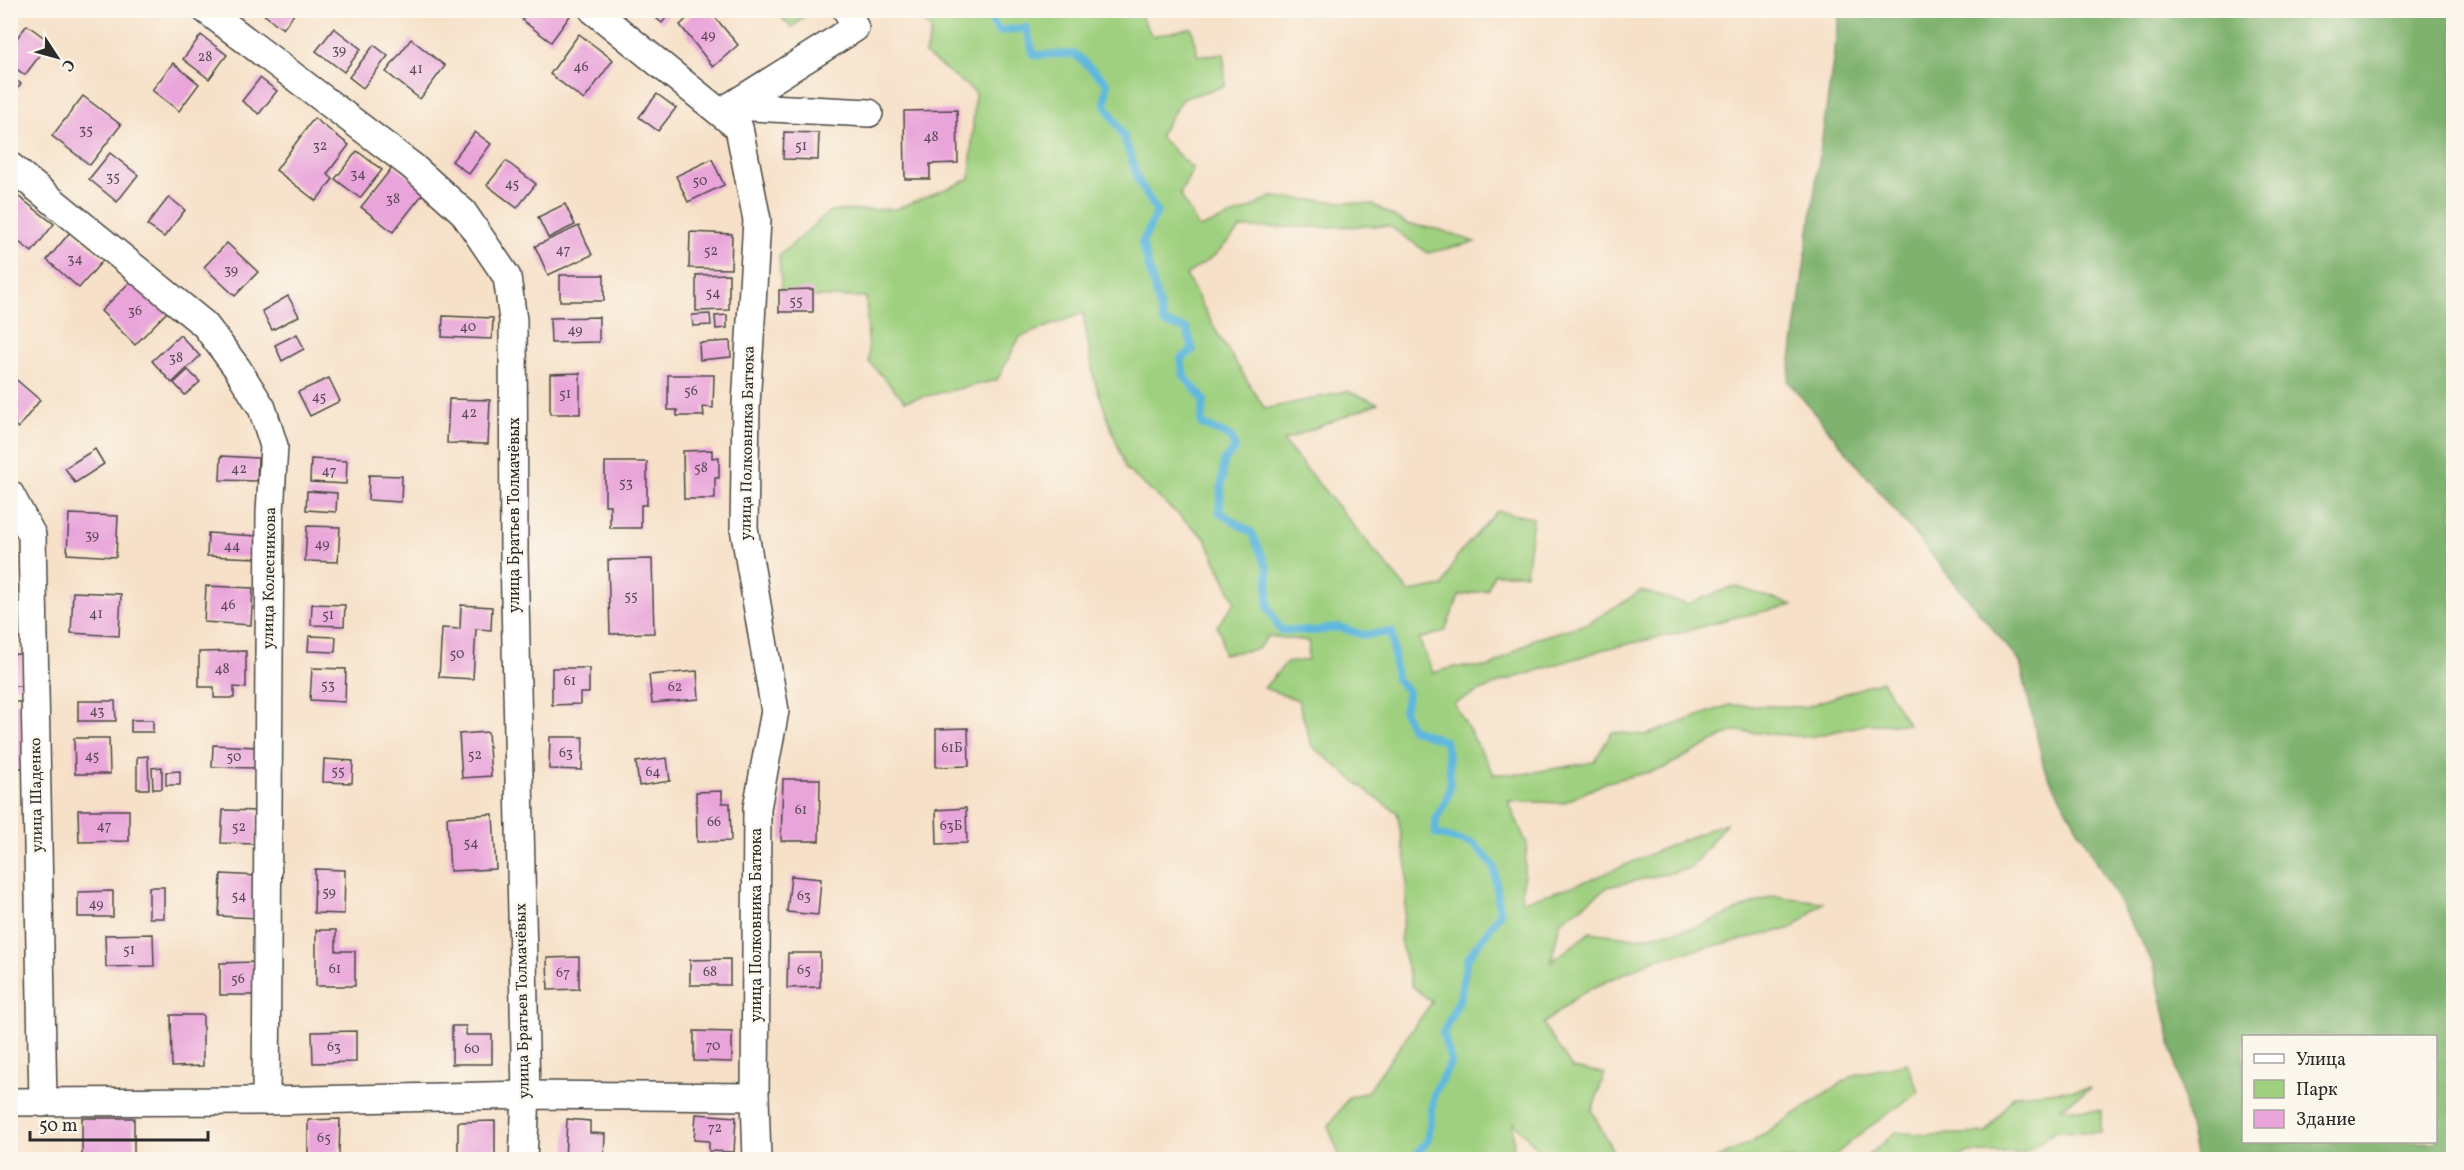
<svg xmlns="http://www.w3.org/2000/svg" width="2464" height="1170" font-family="Vollkorn,serif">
	<rect width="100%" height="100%" fill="#fbf7ec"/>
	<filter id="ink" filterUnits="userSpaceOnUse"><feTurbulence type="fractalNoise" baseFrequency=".0167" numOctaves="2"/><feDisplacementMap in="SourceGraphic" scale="12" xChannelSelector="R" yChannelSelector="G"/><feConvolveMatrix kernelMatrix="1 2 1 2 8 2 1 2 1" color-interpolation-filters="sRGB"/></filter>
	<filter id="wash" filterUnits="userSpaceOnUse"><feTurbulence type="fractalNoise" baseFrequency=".008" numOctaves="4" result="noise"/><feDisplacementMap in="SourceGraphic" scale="24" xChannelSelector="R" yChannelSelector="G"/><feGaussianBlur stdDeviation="1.35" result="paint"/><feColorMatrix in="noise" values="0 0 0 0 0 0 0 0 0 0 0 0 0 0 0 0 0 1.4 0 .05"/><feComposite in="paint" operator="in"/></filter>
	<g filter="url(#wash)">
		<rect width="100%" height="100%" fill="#f6e0c7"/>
		<g fill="#9fd07f" stroke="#657e55" stroke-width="1.5">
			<polygon points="775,11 809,11 792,28"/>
			<path d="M913,11h225l14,25 40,-8 6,28 26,-3 1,33 -43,13 -23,37 34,33 -13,25 19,34 50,-19 22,-12 101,7 36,20 33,6 34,12 -47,11 -39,-27 -148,2 -27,28 -28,19 33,61 46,73 82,-18 31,12 -95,38 126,151 34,-6 14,-30 40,-45 36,7 -7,56h-32l-7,16 -28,6 -14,35 -26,8 14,34 20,-6h37l44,-28 55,-16 52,-32 46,13 47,-18 59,19 -65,14 -44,13 -79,17 -104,33 -47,21 40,71h28l72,-12 18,-30 34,3 83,-30 76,2 77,-26 26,43h-40l-58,13 -77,-6 -71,38 -55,13 -44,21 -55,-2 19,43 -6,57c71,-16 136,-53 205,-78l-35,45 -83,19 -48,35 -9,40 39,-30 46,6 61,-11 75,-31 51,6 -30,26 -138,31 -73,34 -39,31 29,44 33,5 -13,38 25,48h-79l1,-9 -26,-28 1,37h-173l-13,-32 21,-30 18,-5 65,-90 -20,-16 -12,-46 6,-37 1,-37 -10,-54 -20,-13 -65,-53 -14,-46 -34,-12 22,-25 22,-3 1,-19 -41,-5 -10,13 -35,5 -2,-20 -4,-8 18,-24 -30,-64 -79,-69 -32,-90 -11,-66 -63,24 -23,43 -92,21 -36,-39 -3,-65h-84l-3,-41 51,-45 66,-2 74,-30 5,-87 -50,-38 7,-24z"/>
			<polygon points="1907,1063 1919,1092 1865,1130 1830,1159 1715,1159 1752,1142 1854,1075"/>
			<polygon points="2091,1088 2060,1108 2101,1111 2101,1133 2056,1131 2024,1153 1967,1153 1951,1160 1864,1159 1896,1132 1926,1135 1986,1133 2014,1095"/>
		</g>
		<path fill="#7fb26e" stroke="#556e4c" stroke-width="1.5" fill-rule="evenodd" d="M1840,11h613v1148h-257l-42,-194 -110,-197 -24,-106 -232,-281zM2244,1036h192v106h-192z"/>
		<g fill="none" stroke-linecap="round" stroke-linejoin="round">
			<path stroke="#60b8dd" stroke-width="8" d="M985,10l14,21 27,-3 8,27 41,-1 32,29 -2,21 19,33 14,43 19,32 -15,31 22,80 23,6 6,21 -12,9 3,17 20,24 -3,24 30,13 4,12 -11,12 -5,51 33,21 16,36v38l12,23 35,1 24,-4 24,8 29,-3 4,47 12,12 -4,21 8,17 33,12c4,17 8,40 2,57 -7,19 -13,13 -11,36l38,10 20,22 6,48 -33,45 -7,39 -17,35 8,29 -17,31 -6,47 -16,20"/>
		</g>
		<g id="blocks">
			<g fill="#e9a4da">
				<polygon points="258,10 297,10 283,29"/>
				<polygon points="529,10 562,10 570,16 551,42 522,20"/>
				<polygon points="646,10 672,10 662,23"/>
				<polygon points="696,10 709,10 738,45 713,67 680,25"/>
				<polygon points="27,25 50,42 25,75 10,64 10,47"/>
				<polygon points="334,28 361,49 344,72 316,51"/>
				<polygon points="579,34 613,60 584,100 550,74"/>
				<polygon points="201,35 227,55 209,79 183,59"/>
				<polygon points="411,39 445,66 420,99 386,72"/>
				<polygon points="374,45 388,56 363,88 349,77"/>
				<polygon points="173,63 199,84 179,111 152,90"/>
				<polygon points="10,76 21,84 10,97"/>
				<polygon points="260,78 277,91 259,114 242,101"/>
				<polygon points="657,94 676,108 658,131 639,117"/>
				<polygon points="83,96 121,125 90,165 52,136"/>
				<polygon points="957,110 958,163 930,164 930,179 905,179 904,111"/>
				<polygon points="314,118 349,145 327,174 333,179 316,201 276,170"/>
				<polygon points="475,132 491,144 469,174 452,161"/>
				<polygon points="784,132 819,133 818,160 783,159"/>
				<polygon points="357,151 382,170 360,198 335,179"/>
				<polygon points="110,153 138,175 117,202 89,179"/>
				<polygon points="712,159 724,185 688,202 676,176"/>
				<polygon points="506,161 536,184 517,208 487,185"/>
				<polygon points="394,165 426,190 393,232 361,207"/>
				<polygon points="10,190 54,224 32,252 10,235"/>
				<polygon points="169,197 185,210 164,237 147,225"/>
				<polygon points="565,204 575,225 548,238 538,217"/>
				<polygon points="579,226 592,255 548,275 535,246"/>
				<polygon points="71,231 104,259 79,288 47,260"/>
				<polygon points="690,232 732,234 731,269 689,268"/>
				<polygon points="227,243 258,272 235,296 204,267"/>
				<polygon points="729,274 729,310 696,311 696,275"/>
				<rect x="560" y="275" width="44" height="26"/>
				<polygon points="135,277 168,311 135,345 101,311"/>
				<polygon points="813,289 813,312 779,312 779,290"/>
				<polygon points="288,296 299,316 272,330 262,311"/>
				<polygon points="710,314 711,325 693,326 692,315"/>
				<polygon points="727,315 727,328 716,329 715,316"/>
				<polygon points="443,316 493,318 492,339 442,337"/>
				<polygon points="599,317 599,342 551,343 550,318"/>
				<polygon points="297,334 304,349 282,361 275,345"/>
				<polygon points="180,335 200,356 172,383 152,361"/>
				<polygon points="730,341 731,357 700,360 699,343"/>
				<polygon points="188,370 200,382 185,395 174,383"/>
				<polygon points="580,373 580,414 550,414 550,374"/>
				<polygon points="668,375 714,375 713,408 703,407 704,416 677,416 677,410 668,410"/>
				<polygon points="12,376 40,400 18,428 10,421"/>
				<polygon points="329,378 340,401 310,416 298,392"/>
				<polygon points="449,399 490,400 488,444 447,443"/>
				<polygon points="95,449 104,464 75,483 65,468"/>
				<polygon points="712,450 712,458 719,457 719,478 715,478 715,499 684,499 683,451"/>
				<polygon points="221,456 258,458 257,481 220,480"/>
				<polygon points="311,459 347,461 346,484 310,482"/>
				<polygon points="605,462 647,462 647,505 641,505 641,528 610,528 610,505 605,505"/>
				<polygon points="369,475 402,476 401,502 368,500"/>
				<polygon points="307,491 337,493 336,512 306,510"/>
				<polygon points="10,514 16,514 14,550 10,550"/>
				<polygon points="69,514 118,516 116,557 67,554"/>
				<polygon points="307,526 340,527 338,562 305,561"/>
				<polygon points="208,533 257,536 256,558 207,556"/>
				<polygon points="652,559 654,633 610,634 608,560"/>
				<rect x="10" y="585" width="10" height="33"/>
				<polygon points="206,586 253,588 251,625 204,622"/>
				<polygon points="73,592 121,594 119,636 71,633"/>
				<polygon points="312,604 345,605 344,626 311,625"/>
				<polygon points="461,605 492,607 491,630 476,629 473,679 439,677 442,628 460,629"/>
				<polygon points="309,636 336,637 335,652 308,651"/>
				<polygon points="246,651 246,688 234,687 234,698 214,698 214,687 199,687 199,652"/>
				<rect x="10" y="654" width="13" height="32"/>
				<polygon points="312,668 346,669 345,702 310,700"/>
				<polygon points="552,668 589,668 589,693 580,693 580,704 552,705"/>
				<polygon points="697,671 699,699 652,703 649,675"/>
				<polygon points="78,701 115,701 116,721 78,721"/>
				<polygon points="10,702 28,702 29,768 10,768"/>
				<rect x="131" y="720" width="22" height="12"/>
				<polygon points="968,728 969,766 936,767 936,729"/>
				<polygon points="488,732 491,776 462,778 459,734"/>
				<polygon points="550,737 583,737 582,770 549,769"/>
				<polygon points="74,738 109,738 110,774 75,774"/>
				<polygon points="213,745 257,747 256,768 212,767"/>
				<polygon points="148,756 149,789 137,789 137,757"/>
				<polygon points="667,758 670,781 639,786 636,762"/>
				<polygon points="324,759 353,761 352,783 323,782"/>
				<polygon points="162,767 162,789 153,789 152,768"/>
				<polygon points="180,771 180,785 166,785 166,772"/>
				<polygon points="783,779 820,779 819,841 781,841"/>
				<polygon points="722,791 722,803 730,803 731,841 697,842 696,792"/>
				<polygon points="966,808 967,843 937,844 936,810"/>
				<polygon points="78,810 129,810 129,841 79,842"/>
				<polygon points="223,810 258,811 256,844 221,843"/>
				<polygon points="493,814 496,869 450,871 447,817"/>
				<polygon points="315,869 345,870 344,914 314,913"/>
				<polygon points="221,874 259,876 257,918 219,916"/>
				<polygon points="791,876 821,879 818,915 787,912"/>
				<rect x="149" y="887" width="15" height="31"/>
				<polygon points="113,891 113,917 78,917 78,892"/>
				<polygon points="316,930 336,930 336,951 355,951 355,986 316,986"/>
				<polygon points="153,934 154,966 106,967 105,935"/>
				<polygon points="788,953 820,953 820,987 787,988"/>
				<polygon points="579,957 579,989 548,990 547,958"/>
				<polygon points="730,959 730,985 690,985 690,960"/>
				<polygon points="256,962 256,995 220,995 220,963"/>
				<polygon points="171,1015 203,1015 203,1066 172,1067"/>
				<polygon points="452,1026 466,1026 466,1035 492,1035 492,1064 452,1064"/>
				<polygon points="356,1031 356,1062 313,1063 312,1032"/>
				<polygon points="694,1031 732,1032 732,1062 694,1061"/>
				<polygon points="696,1114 736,1117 734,1152 709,1151 709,1141 694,1140"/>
				<rect x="82" y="1118" width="52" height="42"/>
				<polygon points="340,1119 339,1156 308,1156 308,1120"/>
				<polygon points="567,1119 590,1121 590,1133 605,1134 604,1160 565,1160"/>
				<polygon points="495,1121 495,1159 458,1159 458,1122"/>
			</g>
		</g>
	</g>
	<g filter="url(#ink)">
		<use href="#blocks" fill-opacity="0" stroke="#494642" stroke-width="1.5"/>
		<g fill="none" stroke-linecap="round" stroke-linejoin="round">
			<defs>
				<g id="street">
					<polyline points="206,10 412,166 463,212 507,277 513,320 514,553 526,1095 523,1160"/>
					<polyline points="593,10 739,128 757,220 746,405 744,528 775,711 757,808 755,1097 757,1160"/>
					<polyline points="731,106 869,113"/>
					<polyline points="739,128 731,106 855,28 847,10"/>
					<polyline points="10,166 205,325 237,368 262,408 274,446 270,512 266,1101"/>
					<polyline points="10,494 32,535 43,1103"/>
					<polyline points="10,1102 266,1101 526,1095 755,1097"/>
				</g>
			</defs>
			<use href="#street" stroke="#494642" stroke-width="30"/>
			<use href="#street" stroke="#fff" stroke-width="27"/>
		</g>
	</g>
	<g text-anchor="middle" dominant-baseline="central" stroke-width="4.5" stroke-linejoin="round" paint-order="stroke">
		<g font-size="14" fill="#5a4957">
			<text x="708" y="35">49</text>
			<text x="339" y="50">39</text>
			<text x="205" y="57">28</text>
			<text x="581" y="67">46</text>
			<text x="416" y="69">41</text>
			<text x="86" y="130">35</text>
			<text x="931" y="137">48</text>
			<text x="320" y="146">32</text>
			<text x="801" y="146">51</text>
			<text x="358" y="174">34</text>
			<text x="113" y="177">35</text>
			<text x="700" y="181">50</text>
			<text x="512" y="184">45</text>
			<text x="393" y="199">38</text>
			<text x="563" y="250">47</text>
			<text x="711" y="251">52</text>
			<text x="75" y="259">34</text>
			<text x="231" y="270">39</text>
			<text x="713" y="293">54</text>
			<text x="796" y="301">55</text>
			<text x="135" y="311">36</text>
			<text x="468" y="327">40</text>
			<text x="575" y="330">49</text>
			<text x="176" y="358">38</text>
			<text x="691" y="391">56</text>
			<text x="565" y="394">51</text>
			<text x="319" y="397">45</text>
			<text x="469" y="413">42</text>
			<text x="701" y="468">58</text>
			<text x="239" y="469">42</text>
			<text x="329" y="471">47</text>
			<text x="626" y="483">53</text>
			<text x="92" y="535">39</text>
			<text x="322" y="544">49</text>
			<text x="232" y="546">44</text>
			<text x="631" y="596">55</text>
			<text x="228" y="605">46</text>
			<text x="96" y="614">41</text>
			<text x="328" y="615">51</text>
			<text x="457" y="654">50</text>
			<text x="222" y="669">48</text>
			<text x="570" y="681">61</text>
			<text x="328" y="685">53</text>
			<text x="675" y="687">62</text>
			<text x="97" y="711">43</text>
			<text x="952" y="748">61Б</text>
			<text x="566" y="753">63</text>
			<text x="475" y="755">52</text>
			<text x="92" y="756">45</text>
			<text x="234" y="757">50</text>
			<text x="338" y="771">55</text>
			<text x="653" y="772">64</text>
			<text x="801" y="810">61</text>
			<text x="714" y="822">66</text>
			<text x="104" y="826">47</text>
			<text x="951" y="826">63Б</text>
			<text x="239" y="827">52</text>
			<text x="471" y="843">54</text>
			<text x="329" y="892">59</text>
			<text x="239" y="896">54</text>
			<text x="804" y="896">63</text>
			<text x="96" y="904">49</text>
			<text x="129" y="950">51</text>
			<text x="335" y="969">61</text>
			<text x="804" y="970">65</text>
			<text x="710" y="972">68</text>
			<text x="563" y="973">67</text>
			<text x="238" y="979">56</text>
			<text x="713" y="1046">70</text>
			<text x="334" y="1047">63</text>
			<text x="472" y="1049">60</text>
			<text x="715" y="1128">72</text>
			<text x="324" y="1138">65</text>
		</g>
		<g font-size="16" fill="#2b2b2b" stroke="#fbf7ec">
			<text transform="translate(748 443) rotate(-89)">улица Полковника Батюка</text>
			<text transform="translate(515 515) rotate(-90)">улица Братьев Толмачёвых</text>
			<text transform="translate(270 578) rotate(-89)">улица Колесникова</text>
			<text transform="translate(37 795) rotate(-91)">улица Шаденко</text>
			<text transform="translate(757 925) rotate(-90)">улица Полковника Батюка</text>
			<text transform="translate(523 1001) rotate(-91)">улица Братьев Толмачёвых</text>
		</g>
	</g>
	<rect width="2464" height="1170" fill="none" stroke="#fbf7ec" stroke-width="36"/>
	<rect x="2242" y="1035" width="195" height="108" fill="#fbf7ec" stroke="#a8a59f" stroke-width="1.5"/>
	<rect x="2254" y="1054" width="30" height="9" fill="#ffffff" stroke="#a8a59f" stroke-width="1.5"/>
	<text x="2296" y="1065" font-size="18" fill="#2b2b2b">Улица</text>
	<rect x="2254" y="1080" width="30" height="18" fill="#9fd07f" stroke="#a8a59f" stroke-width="1.5"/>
	<text x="2296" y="1095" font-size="18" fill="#2b2b2b">Парк</text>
	<rect x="2254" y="1110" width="30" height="18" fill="#e9a4da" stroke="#a8a59f" stroke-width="1.5"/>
	<text x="2296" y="1125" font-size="18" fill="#2b2b2b">Здание</text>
	<g transform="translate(57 57) rotate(126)" stroke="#fbf7ec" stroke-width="4.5" paint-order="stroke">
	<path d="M0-4.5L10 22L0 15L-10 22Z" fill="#2b2b2b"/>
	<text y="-9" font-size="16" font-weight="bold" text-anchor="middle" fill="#2b2b2b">С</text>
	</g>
	<path d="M30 1131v9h178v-9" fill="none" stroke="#2b2b2b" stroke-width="3"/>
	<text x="39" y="1131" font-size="18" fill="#2b2b2b" stroke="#fbf7ec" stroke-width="4.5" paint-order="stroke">50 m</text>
</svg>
